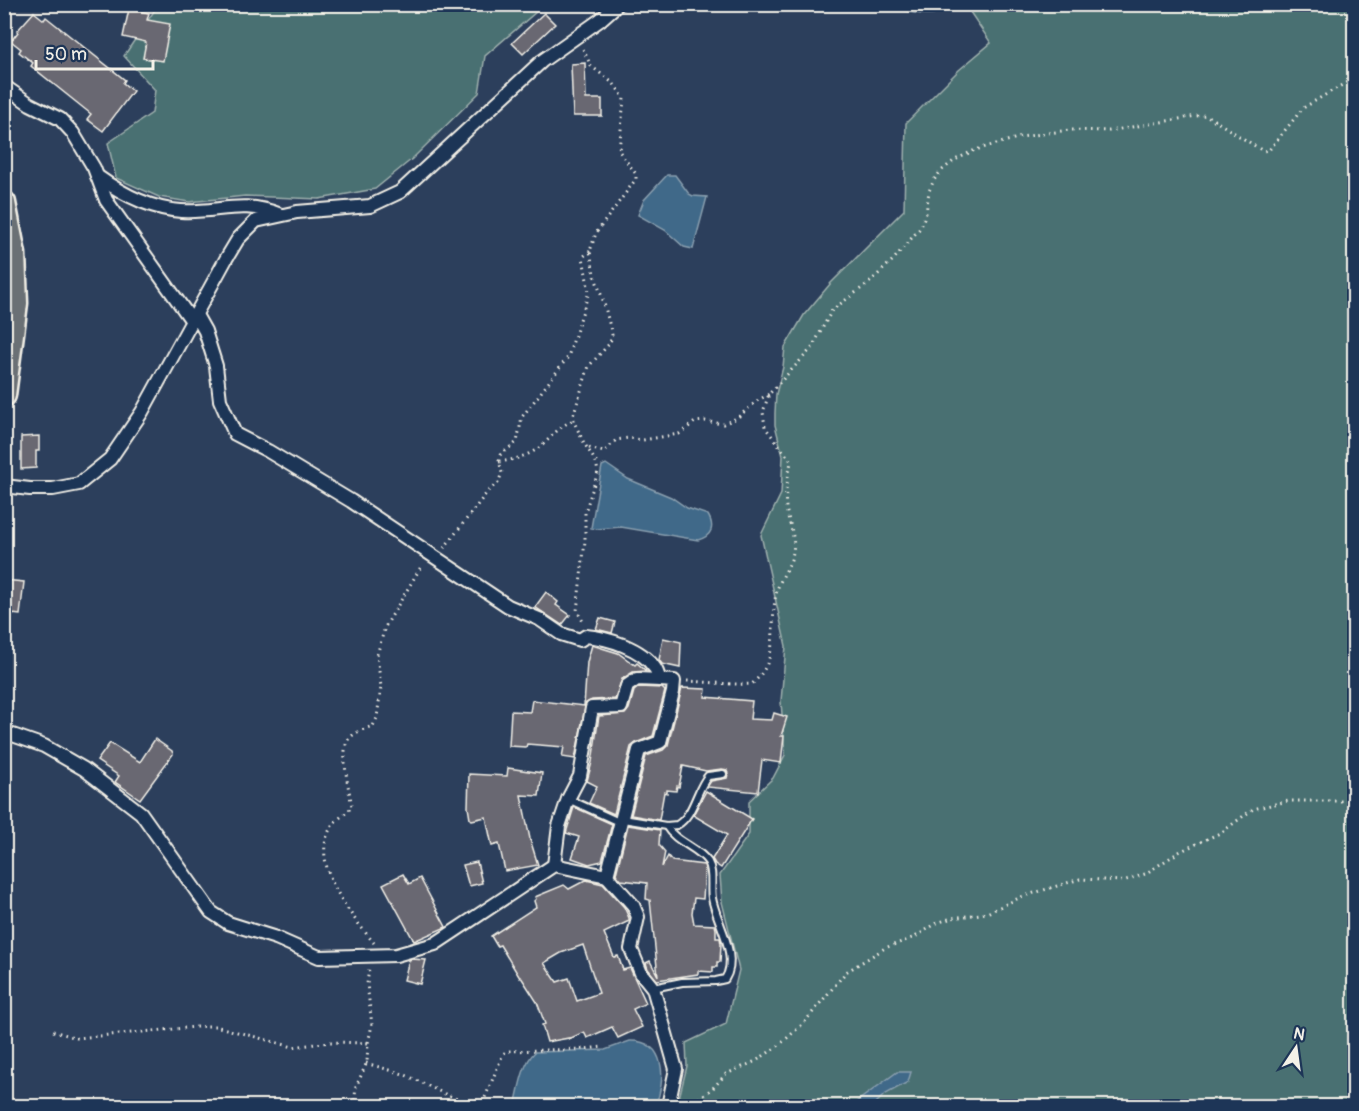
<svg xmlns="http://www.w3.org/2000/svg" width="1359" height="1111" font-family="Pangolin,sans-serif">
	<rect width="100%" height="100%" fill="#2c3f5c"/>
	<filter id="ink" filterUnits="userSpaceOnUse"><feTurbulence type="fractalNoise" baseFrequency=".0167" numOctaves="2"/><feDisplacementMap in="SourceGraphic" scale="12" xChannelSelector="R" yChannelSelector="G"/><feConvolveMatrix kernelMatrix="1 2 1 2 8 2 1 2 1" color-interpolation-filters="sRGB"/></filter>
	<g filter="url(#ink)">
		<g fill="#496f72" stroke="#9eb0ad" stroke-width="1.5">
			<polygon points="158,5 544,5 485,56 479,93 412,159 375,189 319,199 245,196 189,202 159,197 116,178 108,143 152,113 155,90 124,56"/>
			<polygon points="968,5 1354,5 1354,1106 677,1106 687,1066 686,1043 726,1024 739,970 722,902 720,875 749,834 749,801 773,778 785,755 781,701 786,646 761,535 781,494 783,456 775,425 775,413 776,394 783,367 785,347 804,315 831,283 904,210 906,123 959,70 991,43 968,9"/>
		</g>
		<g fill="#416989" stroke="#899faf" stroke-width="1.5">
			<path d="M893,5h62c-6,2 -11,7 -18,8 -13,3 -34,-1 -44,-8z"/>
			<polygon points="667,175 675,175 689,194 693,196 707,197 693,249 684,247 665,230 638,215 644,200"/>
			<path d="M606,464l22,15 43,18 16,11 21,7c7,12 4,21 -10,25l-77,-13 -24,2 -6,-1 11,-62z"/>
			<path d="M630,1041c37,-1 36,41 25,65 -5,0 -13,2 -19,0 -16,-2 -22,-9 -39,0h-82c4,-16 7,-42 20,-54l70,-2z"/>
			<polygon points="897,1072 911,1072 908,1082 884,1095 873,1106 851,1106"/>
		</g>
		<g fill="#696772" stroke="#f4f1e8" stroke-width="1.5" fill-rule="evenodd">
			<polygon points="129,9 149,13 147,20 170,24 163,61 143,58 146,42 123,37"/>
			<polygon points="34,12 44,20 46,17 125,80 123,83 133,91 103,131 87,119 91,114 31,66 33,63 19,52 21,49 11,41 18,32 17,31"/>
			<polygon points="544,13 555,24 523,54 512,43"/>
			<polygon points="585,63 586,99 602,99 602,116 573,116 571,64"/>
			<polygon points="39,436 39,451 36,451 36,468 21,469 21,437"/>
			<polygon points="4,580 24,582 20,615 4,613"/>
			<polygon points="546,592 558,602 556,605 570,615 562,625 535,607"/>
			<polygon points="600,618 615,622 612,633 596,629"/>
			<polygon points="663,638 681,642 680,668 662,664 659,660"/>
			<polygon points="592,645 618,653 635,665 637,663 646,671 633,672 622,679 615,699 592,700 586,703 575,759 562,757 564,747 527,744 526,747 509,746 511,711 530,712 532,700 584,706 587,662"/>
			<polygon points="639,687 662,688 665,691 653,736 636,743 631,747 614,814 589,803 597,786 587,781 592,762 599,716 625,714 629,709 634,691"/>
			<polygon points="682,688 706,689 705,697 752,701 750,719 772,720 774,713 787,717 781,736 784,736 781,763 762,760 758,792 707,787 711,781 727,778 728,774 727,770 722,769 706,771 683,766 679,787 677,786 676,791 667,790 667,793 664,792 659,820 631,815 646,756 663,750 668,745"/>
			<polygon points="155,739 172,751 173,754 140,799 115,782 119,776 97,761 110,743 140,762"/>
			<polygon points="508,768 542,773 539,796 521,795 530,839 538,865 505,871 499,844 492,846 486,817 472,820 470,819 468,807 469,774 507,776"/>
			<polygon points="706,791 752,819 721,868 715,864 712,859 727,835 693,815"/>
			<polygon points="574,807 612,824 602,861 589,864 572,858 579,837 566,833"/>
			<polygon points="628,825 660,830 659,845 665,852 662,867 668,856 672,861 704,865 705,869 703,899 694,898 692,913 694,924 715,925 716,929 716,938 720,938 721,944 720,962 717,962 717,967 713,967 713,972 698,971 698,974 657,980 648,969 646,963 650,961 658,976 650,900 646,899 647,883 621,880 616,874"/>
			<polygon points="477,862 482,883 469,886 463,865"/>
			<polygon points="403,874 409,884 420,878 446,927 414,941 383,884"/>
			<path d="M586,880l17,4 21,23 5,11v3l-25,12 10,24 4,-1 5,14 7,-2 16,35 -13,6 9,18 -24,11 -6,-11 -25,11 -3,-6 -15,7v-1l-22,4 -5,-17 3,-1 -8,-22 -16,-25 -1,1 -20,-33 -3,1 -6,-10 45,-29 -2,-6 2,-2 -1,-2 29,-12 5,4zM583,945l16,48 -22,8 -8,-23 -12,4 -13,-19 17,-10z"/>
			<polygon points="412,959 426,960 420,984 404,980 409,960"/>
		</g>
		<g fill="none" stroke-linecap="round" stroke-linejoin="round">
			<defs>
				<g id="lane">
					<polyline points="568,799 621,823"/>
					<path d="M623,819l43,7 11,-1c17,-10 19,-35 31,-49l15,-2"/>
					<path d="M653,988l29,-6 34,-1 9,-2c15,-23 -9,-57 -13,-81 -2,-11 2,-26 -4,-36 -10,-15 -32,-19 -42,-36"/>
				</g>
				<g id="street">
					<polyline points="4,86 30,104 60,119 73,133 94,168 106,200 192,321"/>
					<path d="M97,176c25,18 53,33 84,35 39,2 60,-12 100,4"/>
					<polyline points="4,486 30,489 53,489 79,484 110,459 142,412 226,259 238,239 256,221 297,212 370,206 400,192 542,61 600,20 618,4"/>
					<path d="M4,732l40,14 40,23 57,44 70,99 17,11 48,15 43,19 77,-2 39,-11 119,-79 53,11 32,-126 21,-8 13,-50 1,-11 -14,-1c-2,-4 -3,-10 -6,-13 -13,-19 -46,-29 -68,-31l-6,4 -19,-6 -22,-15 -31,-13 -157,-105 -83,-50 -33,-17 -15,-34 -4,-34 -11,-35 -9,-16"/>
					<polyline points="554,865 559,826 568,799 580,776 592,708 621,707 627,686 637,679 660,680"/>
					<polyline points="607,876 633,905 638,917 631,949 641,973 653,988 676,1069 668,1106"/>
				</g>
				<polyline id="highway" points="4,203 14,254 16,303 4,395"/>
			</defs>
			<use href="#lane" stroke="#f4f1e8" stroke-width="10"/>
			<use href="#street" stroke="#f4f1e8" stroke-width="16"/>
			<use href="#highway" stroke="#f4f1e8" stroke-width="27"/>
			<g stroke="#f4f1e8" stroke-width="3" stroke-dasharray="1.5 4.5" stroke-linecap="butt">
				<polyline points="583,49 591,66 614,84 624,98 619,151 636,174 636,179 596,233 590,251 594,274 604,303 612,335 610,343 589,366 573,416 575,424 584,443 596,462 598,472 585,512 585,541 577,611 584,623"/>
				<polyline points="589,448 604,452 616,440 629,438 643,440 679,434 695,422 705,421 723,424 737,418 757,401 769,394"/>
				<path d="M499,462c15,-2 29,-6 41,-15 12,-10 19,-21 34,-27"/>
				<polyline points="444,548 489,490 498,483 502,473 499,460 500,455 517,442 522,417 568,357 589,292 583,257 590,251"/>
				<path d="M687,681c22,1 43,4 65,3 30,-27 16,-59 25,-94 4,-13 14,-25 16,-38 3,-16 -5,-30 -7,-45 -2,-15 3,-32 5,-46l-26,-34 -2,-15 6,-18 43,-46 20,-38 38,-28 24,-23 27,-32 5,-14 3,-22 5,-11 7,-9 14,-11 20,-10 46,-13 48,-7 40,1 87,-15 10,-1 57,36 6,-1 34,-42 51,-30"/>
				<path d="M374,943c-22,-27 -67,-79 -42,-117 5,-8 15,-12 20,-20 -3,-16 -12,-53 -4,-66 6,-8 16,-11 25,-14l4,-8 4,-31 -4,-32 8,-28 37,-62"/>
				<polyline points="53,1031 77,1038 207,1026 215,1026 293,1047 330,1042 368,1043"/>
				<path d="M366,1063c12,4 25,7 37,11 27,11 50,28 79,31l21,-51 4,-3 77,-2 19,-2"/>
				<polyline points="682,1105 694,1102 713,1088 726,1074 756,1061 778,1046 803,1024 846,972 885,948 915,937 937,923 952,918 987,913 1021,897 1080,879 1123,881 1145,874 1179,852 1222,832 1253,809 1288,801 1346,801 1354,799"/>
				<polyline points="354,1106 356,1087 367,1062 368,1043 372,1025 367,984 369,968"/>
			</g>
			<use href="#lane" stroke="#1d3557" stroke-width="6"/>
			<use href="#street" stroke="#1d3557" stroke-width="12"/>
			<use href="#highway" stroke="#6a7074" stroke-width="22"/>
		</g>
	</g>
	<rect width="1359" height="1111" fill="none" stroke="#1d3557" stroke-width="24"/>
	<rect x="12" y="12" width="1335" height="1087" fill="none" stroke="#f4f1e8" stroke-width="2" filter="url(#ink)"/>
	<g transform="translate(1296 1048) rotate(13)" stroke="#1d3557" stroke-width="4.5" paint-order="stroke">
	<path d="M0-4.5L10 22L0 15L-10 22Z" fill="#f4f1e8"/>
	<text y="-9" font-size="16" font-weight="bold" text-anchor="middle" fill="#f4f1e8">N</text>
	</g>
	<path d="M36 60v9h117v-9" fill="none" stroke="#f4f1e8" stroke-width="3"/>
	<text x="45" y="60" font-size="18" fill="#f4f1e8" stroke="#1d3557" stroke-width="4.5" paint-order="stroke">50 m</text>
</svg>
